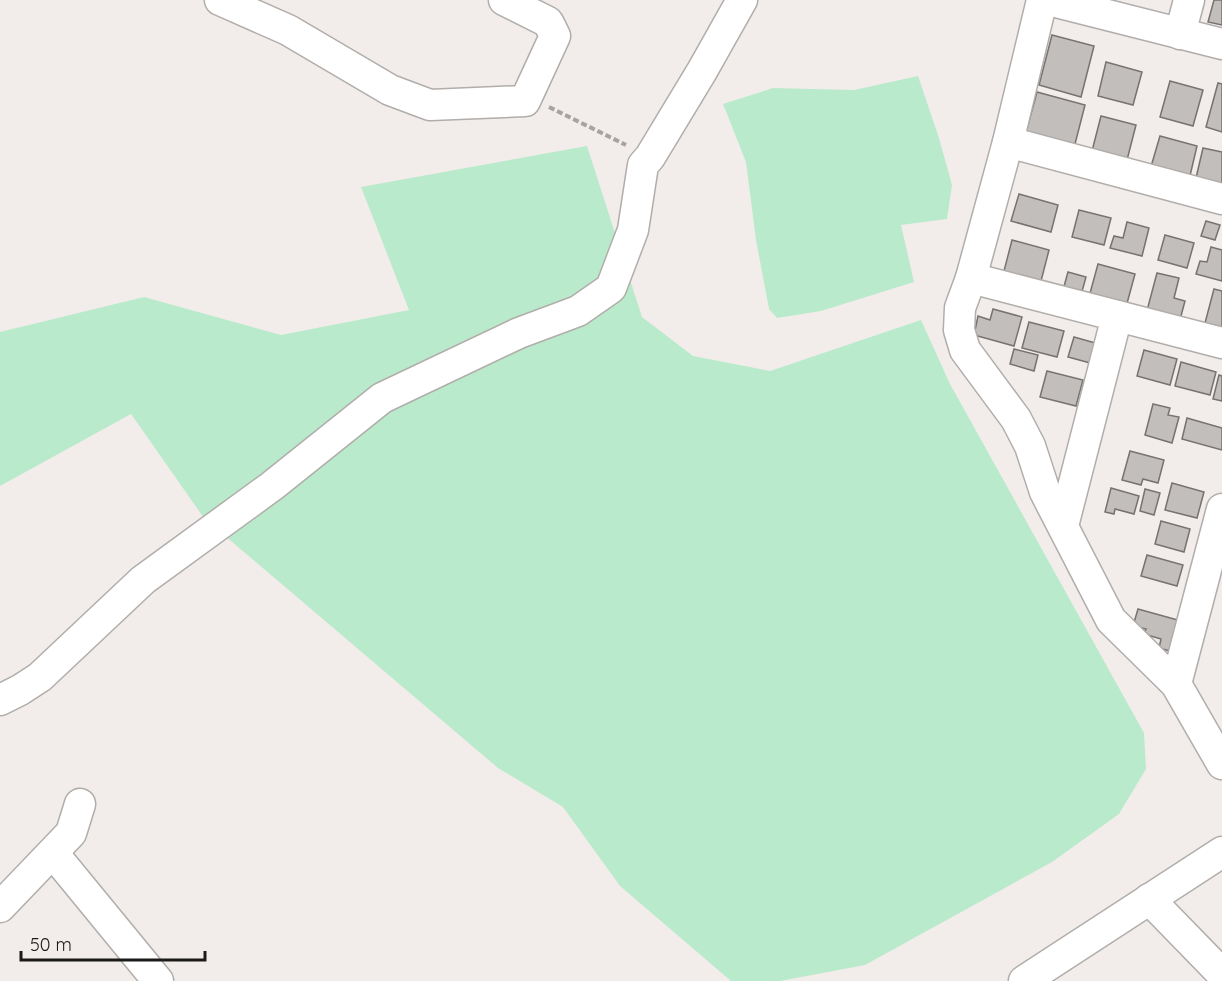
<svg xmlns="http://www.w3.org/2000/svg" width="1222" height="981" font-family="Quicksand,sans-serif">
	<rect width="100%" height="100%" fill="#f2edea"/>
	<g fill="#baeacc">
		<polygon points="918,76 939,138 952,185 947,219 901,225 914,282 821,311 777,318 769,309 756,240 746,162 723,104 773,88 854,90"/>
		<polygon points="587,146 642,317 693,356 770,371 921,320 950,384 1144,733 1146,769 1119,814 1052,862 865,965 780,981 731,981 620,886 563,807 498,768 204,518 131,414 0,486 0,332 144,297 281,335 409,310 361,187"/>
	</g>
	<g fill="#c2bebb" stroke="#777270" stroke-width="1.5">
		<polygon points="1214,0 1222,0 1222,25 1208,22"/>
		<polygon points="1052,35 1094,46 1081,97 1039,85"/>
		<polygon points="1106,62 1142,72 1133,105 1098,96"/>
		<polygon points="1170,81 1203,90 1193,126 1160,117"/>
		<polygon points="1218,83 1222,84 1222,132 1206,127"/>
		<polygon points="1037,92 1085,105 1075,144 1026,132"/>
		<polygon points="1101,116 1136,125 1127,160 1092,151"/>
		<polygon points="1160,136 1197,146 1189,180 1150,170"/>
		<polygon points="1203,148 1222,152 1222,185 1196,178"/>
		<polygon points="1019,194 1058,205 1051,232 1011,221"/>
		<polygon points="1079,210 1111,218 1104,245 1072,237"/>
		<polygon points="1206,221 1220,225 1215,240 1201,236"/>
		<polygon points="1127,222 1149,228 1142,256 1110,248 1114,236 1123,238"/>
		<polygon points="1165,235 1194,243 1187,268 1158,260"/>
		<polygon points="1012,240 1049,250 1041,281 1004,271"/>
		<polygon points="1211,247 1222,250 1222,281 1196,274 1200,261 1207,262"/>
		<polygon points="1098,264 1135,274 1126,307 1089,297"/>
		<polygon points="1068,272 1086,277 1081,295 1063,290"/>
		<polygon points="1157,273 1179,278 1174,298 1185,301 1178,327 1145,318"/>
		<polygon points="1214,289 1222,291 1222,335 1217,333 1218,326 1205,323"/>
		<polygon points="993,309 1022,317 1014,346 974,335 978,316 990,320"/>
		<polygon points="1029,322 1064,331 1057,357 1022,348"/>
		<polygon points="1074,337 1099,344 1094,364 1068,357"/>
		<polygon points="1014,349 1038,355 1034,371 1010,364"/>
		<polygon points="1144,350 1177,359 1170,385 1137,376"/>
		<polygon points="1181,362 1216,372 1210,395 1175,386"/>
		<polygon points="1047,371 1083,380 1076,406 1040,397"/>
		<polygon points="1219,375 1222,376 1222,401 1213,399"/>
		<polygon points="1153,404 1170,408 1168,415 1179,417 1172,443 1145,435"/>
		<polygon points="1187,418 1222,428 1222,450 1182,439"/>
		<polygon points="1130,451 1164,460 1158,483 1143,479 1141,485 1122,480"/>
		<polygon points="1172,483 1204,492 1197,518 1165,510"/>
		<polygon points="1111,488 1139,496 1134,514 1115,509 1114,514 1105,512"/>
		<polygon points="1145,489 1160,493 1154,515 1140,511"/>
		<polygon points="1161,521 1190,529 1184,552 1155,544"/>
		<polygon points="1147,555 1183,565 1177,586 1141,576"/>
		<polygon points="1138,609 1185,622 1177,653 1159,648 1161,639 1144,634 1146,629 1133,626"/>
	</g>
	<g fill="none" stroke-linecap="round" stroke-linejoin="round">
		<defs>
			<g id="minor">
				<polyline points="220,0 288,30 390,90 430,105 525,101 555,36 548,22 504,0"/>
				<polyline points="1042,0 1008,142 971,278 960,308 959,330 965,350 1016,419 1030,446 1045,492 1111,620 1176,684 1222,764"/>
				<polyline points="1048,0 1222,44"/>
				<polyline points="1180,34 1189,0"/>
				<polyline points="1008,142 1222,199"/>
				<polyline points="971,278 1222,343"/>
				<polyline points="1063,526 1117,316"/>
				<polyline points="1176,684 1222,509"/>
				<polyline points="0,700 20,690 40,677 143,580 272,486 382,398 519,333 578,311 611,288 633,230 643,165 650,157 702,71 742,0"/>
				<polyline points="53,853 158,981"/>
				<polyline points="1149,899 1222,974"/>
				<polyline points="0,907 71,833 80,804"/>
				<polyline points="1024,981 1222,852"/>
			</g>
		</defs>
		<use href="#minor" stroke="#b1adaa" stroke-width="33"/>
		<polyline stroke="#a6a3a0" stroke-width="4" stroke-dasharray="6 3" stroke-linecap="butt" points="549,107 626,145"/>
		<use href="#minor" stroke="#fff" stroke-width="30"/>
	</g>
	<path d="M21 951v9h184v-9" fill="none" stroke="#1b1a19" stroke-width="3"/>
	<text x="30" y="951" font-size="18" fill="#1b1a19" stroke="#f2edea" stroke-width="4.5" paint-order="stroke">50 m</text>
</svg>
